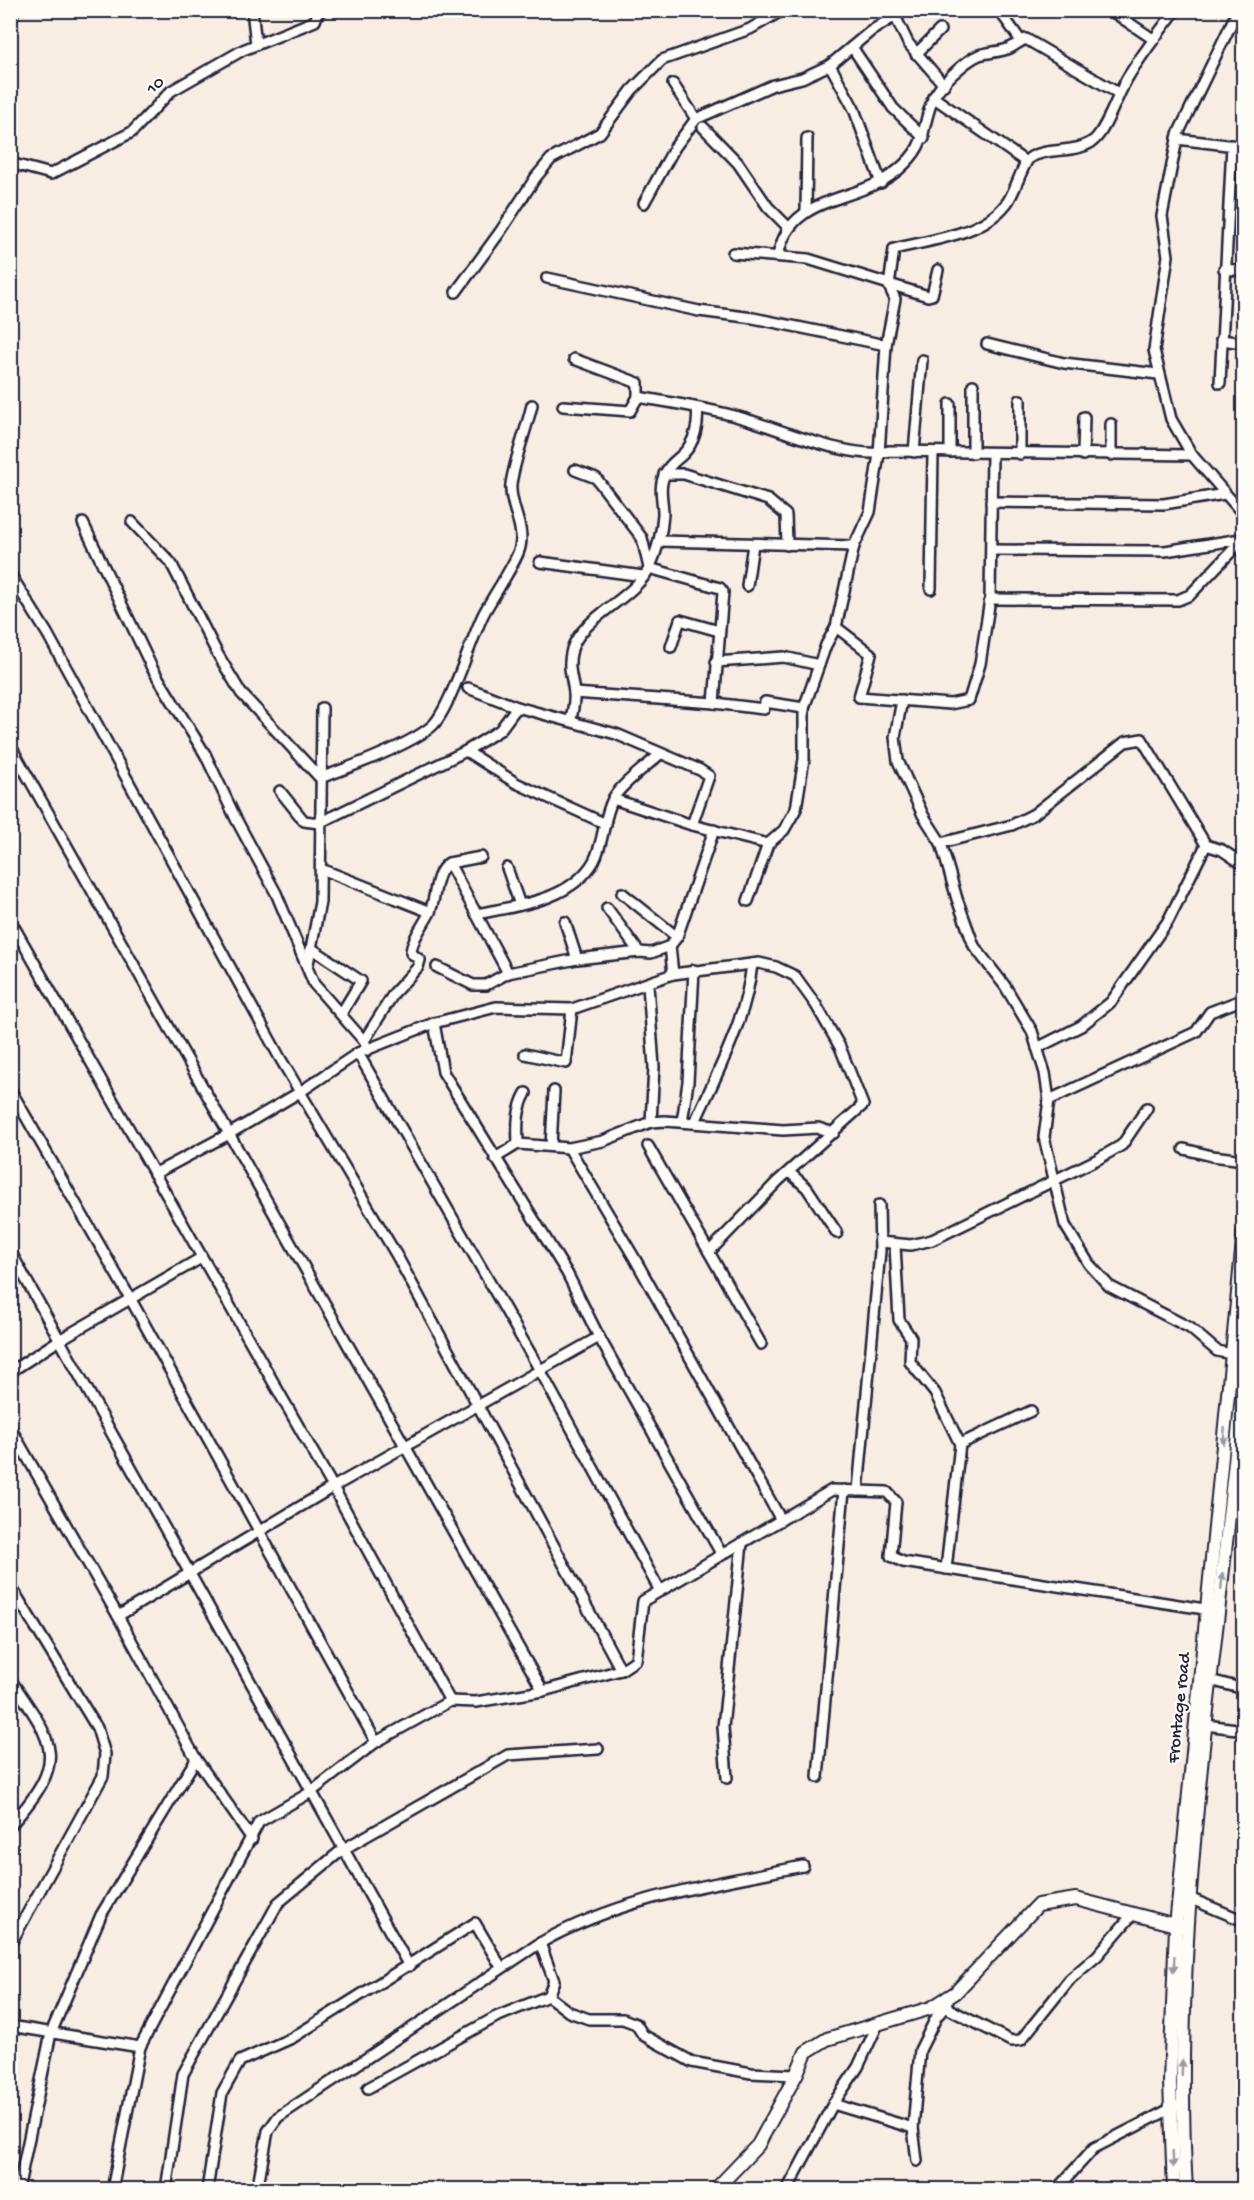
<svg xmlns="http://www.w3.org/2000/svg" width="1254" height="2200" font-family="'Gochi Hand',sans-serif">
	<rect width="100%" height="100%" fill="#f8ede3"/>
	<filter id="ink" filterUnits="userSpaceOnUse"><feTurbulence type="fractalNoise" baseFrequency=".0167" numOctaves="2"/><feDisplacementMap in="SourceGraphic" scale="12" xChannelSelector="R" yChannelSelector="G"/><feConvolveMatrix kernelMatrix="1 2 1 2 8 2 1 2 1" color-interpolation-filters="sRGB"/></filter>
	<g filter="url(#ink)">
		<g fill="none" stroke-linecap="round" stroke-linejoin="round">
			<defs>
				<g id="minor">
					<polyline points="252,10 256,44"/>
					<polyline points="999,10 1021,41"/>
					<polyline points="1110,10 1153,39"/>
					<polyline points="1238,10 1178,134 1162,216 1168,256 1154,350 1171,419 1192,455 1244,515"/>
					<polyline points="896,18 908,43 944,85"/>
					<polyline points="10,34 13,10"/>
					<polyline points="852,47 893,108 924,138"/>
					<polyline points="916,54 940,30"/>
					<polyline points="830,65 854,109 881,183"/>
					<polyline points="673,84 696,119"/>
					<polyline points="933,97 1026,162"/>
					<polyline points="703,127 738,163 768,207 789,228"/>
					<polyline points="1177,139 1244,147"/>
					<polyline points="10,163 51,174 132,132 171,91 243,50 315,21 318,13 322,10"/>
					<polyline points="644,203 675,147 696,119 773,85 802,78 830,65 871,31 905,10"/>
					<polyline points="806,211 807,138"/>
					<polyline points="733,253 808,259 928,296 932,295 938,270"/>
					<path d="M778,256c12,-64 78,-51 120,-86 31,-26 22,-40 35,-71 6,-14 32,-38 46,-44 10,-3 22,-3 31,-7 6,-3 10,-7 16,-9l92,54"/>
					<polyline points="1224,269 1244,271"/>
					<polyline points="547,278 699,311 753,318 886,345"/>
					<polyline points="456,292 500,232 536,177 551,159 600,133 632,90 662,60 750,29 783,10"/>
					<polyline points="1221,340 1244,343"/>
					<polyline points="987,344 1064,363 1158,374"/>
					<polyline points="1220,383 1232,145"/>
					<polyline points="973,385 973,453"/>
					<path d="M638,397c35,6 70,11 104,21 36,10 112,44 147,33l303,4"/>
					<polyline points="1020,400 1020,454"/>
					<polyline points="563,406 630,411 638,397 638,383 574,359"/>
					<polyline points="914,452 922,360"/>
					<polyline points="950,452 950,404"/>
					<polyline points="1083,455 1084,417"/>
					<polyline points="1111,455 1111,424"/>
					<polyline points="664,474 684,474 768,500 786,515 787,545"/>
					<polyline points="991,502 1164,504 1225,494"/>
					<path d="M132,522l39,41 46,90 24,40 79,85c28,-10 90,-33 112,-52 17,-15 39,-86 51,-111 8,-16 35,-55 37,-68 5,-22 -11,-41 -9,-63 4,-26 15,-53 21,-79"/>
					<polyline points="83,523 152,668 205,754 236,819 276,893 314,984 364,1041 368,1050"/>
					<polyline points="659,541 854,546"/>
					<polyline points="992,550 1165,551 1241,539"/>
					<polyline points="540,562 643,576"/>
					<polyline points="10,574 47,633 280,1058 397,1256 621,1670"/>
					<polyline points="747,586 753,544"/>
					<polyline points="931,589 933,452"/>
					<polyline points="990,599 1178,600 1190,595 1244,538"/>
					<polyline points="836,627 871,654 859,697 950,704 969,700 980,664 990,599 992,453"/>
					<polyline points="671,647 680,620 719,631"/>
					<polyline points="716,662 784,657 819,665"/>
					<polyline points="468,688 517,707 616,734 700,770 709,776 692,825"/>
					<polyline points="574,693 714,703 723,592 720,588 649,568 642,538 596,478 575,470"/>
					<polyline points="902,700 895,737 898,761 923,815 941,843 957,899 974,946 1005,986 1032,1031 1045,1073 1049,1100 1044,1137 1065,1225 1089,1264 1109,1286 1190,1328 1217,1351 1231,1354"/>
					<polyline points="714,703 764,709 765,702 804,708"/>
					<path d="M571,720c1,-8 4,-18 3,-27 -2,-18 -7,-25 -2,-44 10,-32 62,-50 78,-82 7,-16 12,-36 13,-53 0,-14 -5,-27 2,-40 4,-10 11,-13 18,-20 12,-12 16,-30 14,-46"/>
					<polyline points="10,745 543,1691"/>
					<polyline points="466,751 516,783 606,824"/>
					<polyline points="280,791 304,821 319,823 466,751 500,730 517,707"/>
					<polyline points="613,799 692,825 768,844"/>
					<polyline points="941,843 1012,825 1034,814 1125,742 1142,739 1206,845 1222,850 1244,865"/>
					<polyline points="449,863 481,857"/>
					<polyline points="507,868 520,905"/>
					<polyline points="321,869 430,912"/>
					<polyline points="622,893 677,937"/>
					<path d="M748,901l20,-57 16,-14 12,-21 8,-50v-51l22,-63 10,-18 18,-81 16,-34 9,-58 7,-109 9,-46 -6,-13 5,-37c36,-9 88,-14 112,-45 9,-10 17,-43 25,-47 18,-10 44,-3 62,-16 13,-10 25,-48 35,-64 14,-23 31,-45 48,-67"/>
					<polyline points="607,908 639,952"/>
					<path d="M476,914c40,-8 95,-13 118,-53 10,-19 9,-43 19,-62 7,-14 34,-33 46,-44"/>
					<polyline points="10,920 333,1487 450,1701"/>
					<polyline points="565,922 577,959"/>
					<polyline points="311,948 361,981 341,1014"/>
					<polyline points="308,964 320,902 322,708"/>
					<polyline points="437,967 473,985 486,985 508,973 577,959 639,952 651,953 670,946"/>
					<polyline points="673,974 670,946 677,937 714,830"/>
					<polyline points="648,985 654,1067 651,1122"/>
					<polyline points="434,1023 443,1072 567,1273 599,1337 722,1555"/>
					<path d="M364,1041l30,-48 24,-26 2,-7 -9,-7c1,-14 11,-26 18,-39 8,-16 4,-41 20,-51l59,110"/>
					<polyline points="1037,1048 1081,1026 1111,1002 1168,921 1206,845"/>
					<polyline points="358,1053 541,1372 660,1591"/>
					<polyline points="525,1054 566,1063 572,1009"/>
					<polyline points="10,1089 130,1298 376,1742"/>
					<polyline points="1049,1100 1196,1032 1210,1012 1244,999"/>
					<polyline points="682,1122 688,1082 694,970"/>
					<path d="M695,1122c23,-51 51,-102 57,-158"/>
					<path d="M518,1144c-1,-19 -1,-35 8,-51"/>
					<polyline points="551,1146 554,1091"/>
					<polyline points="648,1146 709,1252"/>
					<polyline points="569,1148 635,1259 781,1520"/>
					<polyline points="1184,1149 1212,1156 1244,1160"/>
					<polyline points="495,1158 518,1144 569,1148 603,1141 651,1122 665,1121 783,1130 818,1128 834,1133"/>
					<polyline points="789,1172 807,1188 837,1233"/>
					<polyline points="154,1174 229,1134 300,1092 358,1053 434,1023 496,1007 572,1009 673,974 759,963 776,967 795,976 816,1005 840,1047 863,1105 778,1181 709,1252 761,1344"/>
					<polyline points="880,1242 911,1245 932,1240 1098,1159 1122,1145 1147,1108"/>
					<polyline points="895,1245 899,1320 911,1338 910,1362 935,1393 960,1444 946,1569"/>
					<polyline points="10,1251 409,1966"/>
					<polyline points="10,1372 61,1339 201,1258"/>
					<polyline points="10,1427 118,1616"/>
					<polyline points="960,1444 1031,1411"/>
					<polyline points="858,1491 880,1251 879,1205"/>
					<polyline points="10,1585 97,1728 105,1754 103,1776 10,1945"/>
					<path d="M10,1679c47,67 58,82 0,147"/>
					<polyline points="1210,1680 1244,1689"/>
					<polyline points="1206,1725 1244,1730"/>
					<polyline points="818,1777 844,1490"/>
					<polyline points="727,1778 723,1727 742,1543"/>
					<polyline points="252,1839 196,1759 118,1616 333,1487 599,1337"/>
					<polyline points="1189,1898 1244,1921"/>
					<polyline points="548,1996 569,2012 589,2019 623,2019 636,2024 643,2035 692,2062 751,2073 796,2075"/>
					<polyline points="945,2007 1011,2041 1021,2040 1070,1979 1097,1956 1132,1915"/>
					<polyline points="10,2026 140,2047"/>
					<polyline points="368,2088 496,2017 548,1996 554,1981 540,1943"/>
					<polyline points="833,2104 913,2128"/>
					<polyline points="917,2161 913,2128 920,2050 937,2016 947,2005"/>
					<polyline points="18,2190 51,2033 101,1915 196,1759"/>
					<polyline points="112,2190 140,2047 259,1822 311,1792 376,1742 450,1701 476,1702 543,1691 621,1670 636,1660 643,1601 832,1490 887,1492 896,1502 891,1556 903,1562 1211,1610"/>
					<polyline points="166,2190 183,2074 278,1903 342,1850 508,1755 598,1749"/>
					<polyline points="207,2190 222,2093 240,2061 292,2038 475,1923 501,1967"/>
					<path d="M257,2190l11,-59 10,-14 262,-174c81,-46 173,-59 263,-77"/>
					<polyline points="787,2190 833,2104 858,2067 877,2026"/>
					<polyline points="1056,2190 1094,2148 1176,2106"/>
				</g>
				<g id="major">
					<polyline points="715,2190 758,2145 796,2075 806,2052 827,2039 931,2008 955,1993 1038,1905 1076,1899 1183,1927"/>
					<polyline points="1174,2190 1170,2082 1176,1926 1244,1231"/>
					<path d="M1186,2190c-16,-274 33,-545 58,-817"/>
				</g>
			</defs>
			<use href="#minor" stroke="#22223b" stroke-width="14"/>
			<use href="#major" stroke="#22223b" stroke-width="16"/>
			<use href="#minor" stroke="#fdfcf7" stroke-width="9"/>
			<use href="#major" stroke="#fdfcf7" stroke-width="12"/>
		</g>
		<defs><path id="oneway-solid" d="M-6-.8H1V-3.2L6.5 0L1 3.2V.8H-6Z" transform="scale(1.5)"/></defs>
		<g fill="#9a9aa2">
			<use href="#oneway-solid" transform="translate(1224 1436) rotate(95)"/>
			<use href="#oneway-solid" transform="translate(1222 1581) rotate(-84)"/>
			<use href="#oneway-solid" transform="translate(1174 1964) rotate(93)"/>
			<use href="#oneway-solid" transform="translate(1182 2068) rotate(-88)"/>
			<use href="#oneway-solid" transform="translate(1173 2159) rotate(88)"/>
		</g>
	</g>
	<g text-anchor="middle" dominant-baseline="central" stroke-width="4.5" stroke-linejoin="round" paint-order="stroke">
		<g font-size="18" fill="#22223b" stroke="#fdfcf7">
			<text transform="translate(156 86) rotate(-41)">10</text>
			<text transform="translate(1180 1708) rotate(-84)">Frontage road</text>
		</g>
	</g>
	<rect width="1254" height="2200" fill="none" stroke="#fdfcf7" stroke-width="36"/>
	<rect x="18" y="18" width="1218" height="2164" fill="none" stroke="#22223b" stroke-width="2" filter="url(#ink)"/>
</svg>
